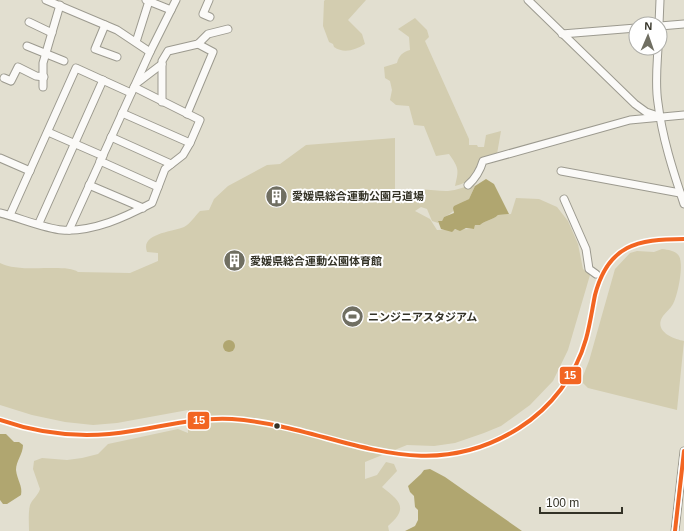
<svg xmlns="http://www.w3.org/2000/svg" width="684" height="531" font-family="Arial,'Noto Sans JP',sans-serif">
	<rect width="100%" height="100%" fill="#e2dfd0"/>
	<g fill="#d3cdb0">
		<path d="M325,0h41l-18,20 14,14 3,10c-10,6 -21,10 -31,3l-1,-3 -4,-2 -6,-16 1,-25z"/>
		<path d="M415,18l12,12 2,7 -4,4 44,98v6h8l1,2h6l2,-12 15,-4 -4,23 -15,5c-5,14 -12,24 -27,27 4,-16 4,-18 -6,-32l-13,2 -12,-30 -10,-1 -5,-19 -13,-1 -6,-5 2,-10 -2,-9 -5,-3 -1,-11 13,-4c2,-8 6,-11 13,-13l-1,-13 -11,-8z"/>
		<path d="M395,138v63l6,3 1,-7c9,-13 33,-5 46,-6 9,-1 17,-4 25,-7l2,2 -6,13c-11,4 -14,14 -25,18l-2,4h-4v2l-6,-2 -5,-12 -6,-2 -6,4 15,8 7,11 37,-1 1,-4h5c6,-5 13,-5 18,-10l13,-1 5,-16 23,1 18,8 11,14 10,23 5,25 7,6 -22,75 -15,31 -23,24 -29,21 -17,7 -29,10 -21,3 -27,-1 -42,17v17l12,-4 9,-13 8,2 3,7 -15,16c18,14 27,21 6,39l1,5h-360c0,-8 -1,-18 1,-26 2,-6 8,-9 10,-16l-7,-20 1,-8 8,-3 25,2 15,-2 16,-4 10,-10 70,-15 10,4v-23l-71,13 -24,2 -28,-3 -33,-7 -32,-10v-142c21,11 65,0 78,9l52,1 28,-12v-8l-11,-1c-7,-19 26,-20 37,-25 7,-4 10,-10 16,-16l9,-1 5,-11 14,-13 39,-21 13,-1 26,-19z"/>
		<path d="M662,249c6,1 13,1 17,7 5,9 -1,39 -6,48 -2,4 -7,8 -10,12 -10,15 10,23 21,25l-7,69 -89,-22 -7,-7 8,-20 26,-92 15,-16 7,-2 17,1z"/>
	</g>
	<g fill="#b0a670">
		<path d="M486,179l8,5 15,30 -11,1c-5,5 -12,5 -18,10h-5l-1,4 -8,-1 -6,3 -5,-2 -3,3 -11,-3 -3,-8h4l2,-4 10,-4 -1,-5 1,-2 15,-7 6,-13z"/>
		<circle cx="229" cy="346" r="6"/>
		<path d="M0,434h6l8,8h5l4,3c0,9 -7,16 -7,25 1,10 7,16 5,25l-14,9h-4l-3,-4z"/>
		<polygon points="430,469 445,477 522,531 405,531 415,526 418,520 418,510 415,507 414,496 410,492 408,486 421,474 424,470"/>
	</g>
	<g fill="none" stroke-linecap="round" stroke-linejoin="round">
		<defs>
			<g id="minor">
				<polyline points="46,0 117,30 150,52"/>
				<polyline points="146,0 171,10"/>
				<polyline points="209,0 203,14 210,17"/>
				<polyline points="528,0 635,104 646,112 658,116"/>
				<polyline points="29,22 52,33"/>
				<polyline points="659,24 660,0"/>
				<polyline points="105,25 95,49 117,57"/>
				<polyline points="660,26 684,24"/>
				<polyline points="562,34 636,28"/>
				<polyline points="136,42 149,1"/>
				<polyline points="27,46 64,61"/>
				<path d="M658,48c-1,18 -3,37 0,55 4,34 15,68 26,101"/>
				<polyline points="4,78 11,81 18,67 36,76 44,77"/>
				<polyline points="137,83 162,64"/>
				<polyline points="43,87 43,63 60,5"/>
				<polyline points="162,102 162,61 168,51 198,44 208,34 228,29"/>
				<polyline points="122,113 190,143"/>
				<polyline points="187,114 213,52 198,44"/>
				<polyline points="48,132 103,156"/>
				<polyline points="111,137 171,164"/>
				<polyline points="0,158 30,171"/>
				<polyline points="100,161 158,187"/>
				<polyline points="561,171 680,193"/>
				<polyline points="89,185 143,208"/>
				<path d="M468,185c8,-7 12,-14 15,-24l147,-41 54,-5"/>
				<polyline points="564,199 586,249 589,269 596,274"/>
				<path d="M0,213c17,4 46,16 62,17 32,2 63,-13 90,-27l13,-34 18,-14 7,-12 10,-23 -66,-33"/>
				<polyline points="10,215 76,68 131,93"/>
				<polyline points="39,223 103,80"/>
				<polyline points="69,230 150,52 176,0"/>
				<polyline points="675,531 684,451"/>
			</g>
		</defs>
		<use href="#minor" stroke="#9c9a8f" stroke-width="9"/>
		<use href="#minor" stroke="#fbfaf8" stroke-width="7"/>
		<defs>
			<g id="bus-1">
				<path d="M0,420c43,15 87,19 132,11 33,-5 66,-14 100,-12 102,7 187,73 287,9 32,-20 57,-53 67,-89 4,-14 6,-29 9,-44 13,-50 42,-56 89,-56"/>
				<polyline points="675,531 684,451"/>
			</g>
		</defs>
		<use href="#bus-1" stroke="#fff" stroke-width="7"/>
		<use href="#bus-1" stroke="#f26522" stroke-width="4"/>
	</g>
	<defs>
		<symbol id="building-disc" viewBox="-11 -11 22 22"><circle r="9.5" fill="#706f62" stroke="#fff"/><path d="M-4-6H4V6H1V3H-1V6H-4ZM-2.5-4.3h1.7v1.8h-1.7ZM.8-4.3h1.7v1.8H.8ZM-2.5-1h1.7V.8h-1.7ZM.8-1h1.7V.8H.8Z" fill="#fff"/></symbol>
		<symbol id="stadium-disc" viewBox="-11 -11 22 22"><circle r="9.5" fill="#706f62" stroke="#fff"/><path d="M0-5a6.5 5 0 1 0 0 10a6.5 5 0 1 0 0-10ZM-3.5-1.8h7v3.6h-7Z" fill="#fff"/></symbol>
	</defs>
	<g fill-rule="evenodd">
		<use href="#building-disc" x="264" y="184" width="25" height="25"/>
		<use href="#building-disc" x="222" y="248" width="25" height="25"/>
		<use href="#stadium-disc" x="340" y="304" width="25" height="25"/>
	</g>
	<circle fill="#333226" stroke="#fff" stroke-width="1.5" cx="277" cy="426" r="3.5"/>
	<g text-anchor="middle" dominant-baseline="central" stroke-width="4" stroke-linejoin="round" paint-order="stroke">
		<g font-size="11" font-weight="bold" fill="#333226" stroke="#fff" text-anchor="start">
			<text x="292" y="196">愛媛県総合運動公園弓道場</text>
			<text x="250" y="261">愛媛県総合運動公園体育館</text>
			<text x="368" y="317">ニンジニアスタジアム</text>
		</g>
	</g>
	<g stroke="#fff" stroke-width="1.5">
		<rect x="559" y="366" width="23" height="19" rx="4" fill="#f26522"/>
		<rect x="187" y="411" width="23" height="19" rx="4" fill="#f26522"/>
	</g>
	<g font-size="11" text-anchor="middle" font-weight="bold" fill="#fff">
		<text x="570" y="379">15</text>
		<text x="199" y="424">15</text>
	</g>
	<g transform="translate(648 36) rotate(2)"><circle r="19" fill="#ffffff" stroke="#adada8"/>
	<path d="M0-3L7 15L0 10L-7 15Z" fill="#706f62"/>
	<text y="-6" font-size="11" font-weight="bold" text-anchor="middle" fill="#333226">N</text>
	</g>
	<path d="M540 507v6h82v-6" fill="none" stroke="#333226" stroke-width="2"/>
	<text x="546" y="507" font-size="12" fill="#333226" stroke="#ffffff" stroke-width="3" paint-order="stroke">100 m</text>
</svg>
